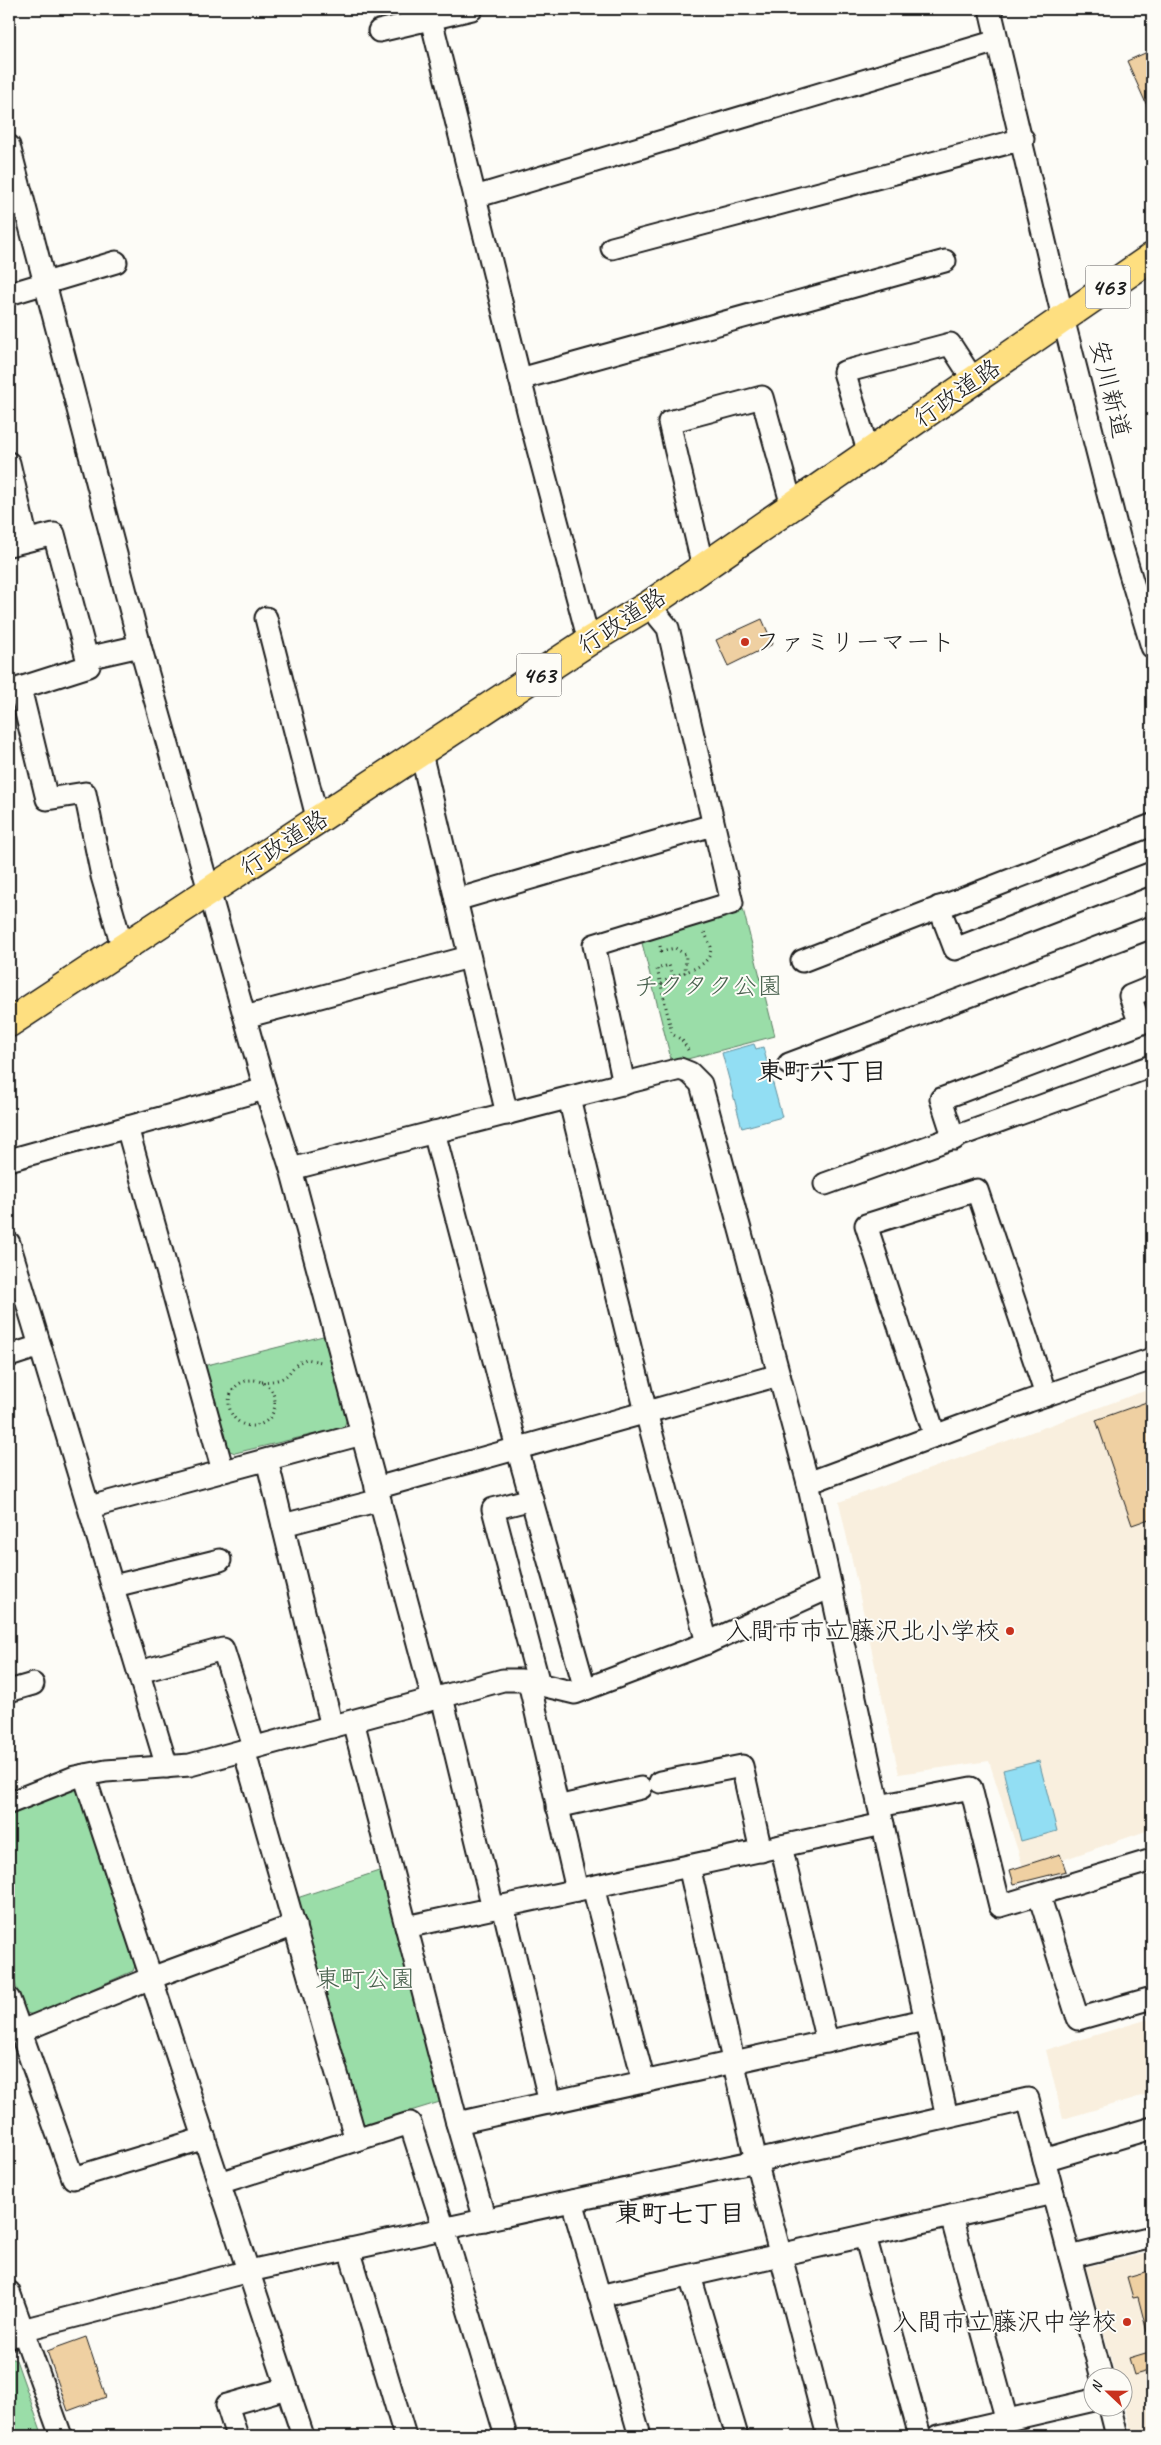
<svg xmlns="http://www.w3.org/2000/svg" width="1161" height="2445" font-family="Caveat,'Klee One',sans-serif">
	<rect width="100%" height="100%" fill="#fdfcf7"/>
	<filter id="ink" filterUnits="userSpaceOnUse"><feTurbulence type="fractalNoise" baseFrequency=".02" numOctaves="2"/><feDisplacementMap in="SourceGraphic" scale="10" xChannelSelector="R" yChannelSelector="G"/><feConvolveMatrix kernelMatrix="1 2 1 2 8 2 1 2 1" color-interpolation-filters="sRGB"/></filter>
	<g filter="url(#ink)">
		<g fill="#f9efde">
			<polygon points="1147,1390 1152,1406 1152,1829 1025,1873 989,1761 899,1774 839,1502"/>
			<polygon points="1152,2018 1152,2093 1063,2119 1046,2050"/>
			<polygon points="1152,2252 1152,2436 1132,2436 1124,2405 1124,2378 1116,2377 1086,2267"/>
		</g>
		<g fill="#9adda8" stroke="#5b7c62">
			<polygon points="743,909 775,1036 672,1063 640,935"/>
			<polygon points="327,1335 348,1416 344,1427 235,1453 225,1449 203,1366"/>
			<polygon points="73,1785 82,1789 137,1961 133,1971 33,2015 24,2012 9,1964 9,1811"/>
			<polygon points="385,1869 443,2101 362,2126 297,1898"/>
			<polygon points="9,2358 16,2360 43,2436 9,2436"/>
		</g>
		<g fill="#92def3" stroke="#63909d">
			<polygon points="754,1044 756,1049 763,1047 782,1117 742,1128 722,1053"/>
			<polygon points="1039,1761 1057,1831 1021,1841 1003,1770"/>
		</g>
		<g fill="#efd0a2" stroke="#1c1c1c">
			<polygon points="1152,50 1152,117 1127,61"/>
			<polygon points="762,619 773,644 728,666 716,640"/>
			<polygon points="1152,1400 1152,1518 1132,1525 1096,1420"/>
			<polygon points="1060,1854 1066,1871 1014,1884 1010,1870"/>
			<polygon points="1152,2270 1152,2331 1147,2332 1138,2297 1133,2298 1127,2277"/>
			<polygon points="86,2337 106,2397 68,2411 47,2351"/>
			<polygon points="1149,2352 1152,2370 1134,2375 1129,2358"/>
		</g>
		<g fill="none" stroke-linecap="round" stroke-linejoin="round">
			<defs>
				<g id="minor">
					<polyline points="990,9 1063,318 1119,537 1152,647"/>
					<polyline points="431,19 531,423 589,641"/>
					<polyline points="379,31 472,9"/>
					<polyline points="9,146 140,646 265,1089 291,1169 433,1699"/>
					<polyline points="475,197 997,41"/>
					<polyline points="612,248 1023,139"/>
					<polyline points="9,294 116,262"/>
					<polyline points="520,379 945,261"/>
					<polyline points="869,454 844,372 950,344 974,381"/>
					<polyline points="9,463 27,540"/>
					<polyline points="9,545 54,534 89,666 20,688 47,799 85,793 102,876 123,949"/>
					<polyline points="703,567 669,422 762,397 792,506"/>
					<polyline points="266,618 318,821"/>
					<polyline points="87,658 140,646"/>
					<polyline points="421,753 507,1114"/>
					<polyline points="456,900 713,825"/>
					<polyline points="939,907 955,949 1152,873"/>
					<polyline points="802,961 1152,825"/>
					<polyline points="245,1017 469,957"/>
					<polyline points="789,1064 1152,927"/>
					<polyline points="624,1084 594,945 732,903 668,628 649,605"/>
					<polyline points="569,1098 646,1412 707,1643"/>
					<polyline points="127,1127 223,1471"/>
					<polyline points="434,1132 517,1448 585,1689"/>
					<polyline points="954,1139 941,1099 1140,1024 1130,996 1152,987"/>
					<polyline points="9,1160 265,1089"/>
					<polyline points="291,1169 680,1069 690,1073 701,1084 808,1483 947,2117"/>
					<polyline points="825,1184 1152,1066"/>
					<polyline points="9,1243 167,1767"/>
					<polyline points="9,1356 40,1346"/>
					<polyline points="935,1436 866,1225 977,1190 1046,1395"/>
					<polyline points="267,1460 332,1727"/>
					<polyline points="808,1483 1029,1401 1152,1359"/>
					<polyline points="376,1488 779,1375"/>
					<polyline points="532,1499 493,1509 539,1684"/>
					<polyline points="90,1507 362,1434"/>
					<polyline points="283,1525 380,1500"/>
					<polyline points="114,1586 220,1560"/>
					<polyline points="139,1672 223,1649 254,1747"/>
					<polyline points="529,1682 577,1890"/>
					<polyline points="9,1691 33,1684"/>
					<polyline points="442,1697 493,1908"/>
					<polyline points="353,1721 457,2123 485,2220"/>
					<polyline points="244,1750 356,2140"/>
					<polyline points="84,1775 303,2436"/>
					<polyline points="660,1782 742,1766 761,1851"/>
					<polyline points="9,1803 75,1777 106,1771 190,1765 503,1680 521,1680 575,1693 707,1643 831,1587"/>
					<polyline points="879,1806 971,1788 1000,1906 1152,1860"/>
					<polyline points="557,1807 641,1788"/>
					<polyline points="781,1846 827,2042"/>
					<polyline points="689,1866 756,2161 828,2436"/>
					<polyline points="593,1887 644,2082"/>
					<polyline points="1039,1895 1078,2019 1152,1998"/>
					<polyline points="503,1906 550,2103"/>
					<polyline points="406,1927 883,1824"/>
					<polyline points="9,1999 73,2178 205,2138"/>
					<polyline points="19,2032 151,1978 295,1925"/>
					<polyline points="457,2123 925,2020"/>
					<polyline points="1044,2160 1152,2128"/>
					<polyline points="219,2183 410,2123 444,2229 506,2436"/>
					<polyline points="572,2201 640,2436"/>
					<polyline points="951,2216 1007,2421"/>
					<polyline points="865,2236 920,2436"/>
					<polyline points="349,2249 405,2436"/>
					<polyline points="1070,2257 1152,2237"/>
					<polyline points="690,2276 737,2436"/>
					<polyline points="9,2292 61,2436"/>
					<polyline points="599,2296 1053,2193"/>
					<polyline points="9,2338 22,2330 249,2271 756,2161 1028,2099 1102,2378"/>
					<polyline points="1110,2408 1117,2436"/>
					<polyline points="237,2436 227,2405 287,2388"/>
					<polyline points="939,2436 1094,2400"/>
				</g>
				<polyline id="highway" points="9,1023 589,641 649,605 1152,257"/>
			</defs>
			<use href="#minor" stroke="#1c1c1c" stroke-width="25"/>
			<use href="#highway" stroke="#1c1c1c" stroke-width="31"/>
			<g stroke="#1c1c1c" stroke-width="3" stroke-dasharray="1 4" stroke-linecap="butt">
				<polyline points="660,946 661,951 675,948 686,955 685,973"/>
				<polyline points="661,985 657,969 669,965 673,977"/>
				<path d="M688,1050l-6,-10 -10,-6 -11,-49c12,-15 50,-12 50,-38l-7,-16"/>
				<circle cx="252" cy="1403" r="23"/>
				<path d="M262,1382c35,-2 21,-13 44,-23l16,3"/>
			</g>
			<use href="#minor" stroke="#fdfcf7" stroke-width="21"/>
			<use href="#highway" stroke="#fedf80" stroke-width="28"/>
		</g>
	</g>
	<g fill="#c8321e" stroke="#fdfcf7" stroke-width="2">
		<circle cx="745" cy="642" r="5"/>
		<circle cx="1010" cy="1631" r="5"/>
		<circle cx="1127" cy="2322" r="5"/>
	</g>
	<g text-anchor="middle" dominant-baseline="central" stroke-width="4" stroke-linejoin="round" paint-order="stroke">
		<g fill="#fdfcf7" stroke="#605f5e" stroke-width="1">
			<rect x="1085.5" y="265.5" width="45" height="43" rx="4"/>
			<rect x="516.5" y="653.5" width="45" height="43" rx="4"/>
		</g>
		<g font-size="24" font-weight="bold" fill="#1c1c1c">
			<text x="1108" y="287">463</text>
			<text x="539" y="675">463</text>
		</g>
		<g font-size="25" fill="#1c1c1c" stroke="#fdfcf7">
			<text transform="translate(1110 389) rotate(76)">安川新道</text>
			<text transform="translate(957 393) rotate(-35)">行政道路</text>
			<text transform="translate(622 621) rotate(-33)">行政道路</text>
			<text transform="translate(284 843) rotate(-33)">行政道路</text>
		</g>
		<g font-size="25" fill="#1c1c1c" stroke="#fdfcf7" text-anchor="end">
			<text x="755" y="642" text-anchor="start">ファミリーマート</text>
			<text x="1000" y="1631">入間市市立藤沢北小学校</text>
			<text x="1117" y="2322">入間市立藤沢中学校</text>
		</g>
		<g font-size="25" fill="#48604d" stroke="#fdfcf7">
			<text x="708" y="986">チクタク公園</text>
			<text x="365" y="1979">東町公園</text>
		</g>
		<g font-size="26" font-weight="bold" fill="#1c1c1c" stroke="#fdfcf7">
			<text x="822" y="1071">東町六丁目</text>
			<text x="680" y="2213">東町七丁目</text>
		</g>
	</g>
	<rect width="1161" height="2445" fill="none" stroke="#fdfcf7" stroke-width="30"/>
	<rect x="15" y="15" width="1131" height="2415" fill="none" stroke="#1c1c1c" stroke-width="2" filter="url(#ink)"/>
	<g transform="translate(1108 2392) rotate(292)"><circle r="24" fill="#fdfcf7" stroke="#a3a29f"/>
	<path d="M0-4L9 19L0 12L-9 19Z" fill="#c8321e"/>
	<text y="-8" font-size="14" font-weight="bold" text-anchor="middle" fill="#1c1c1c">N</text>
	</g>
</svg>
